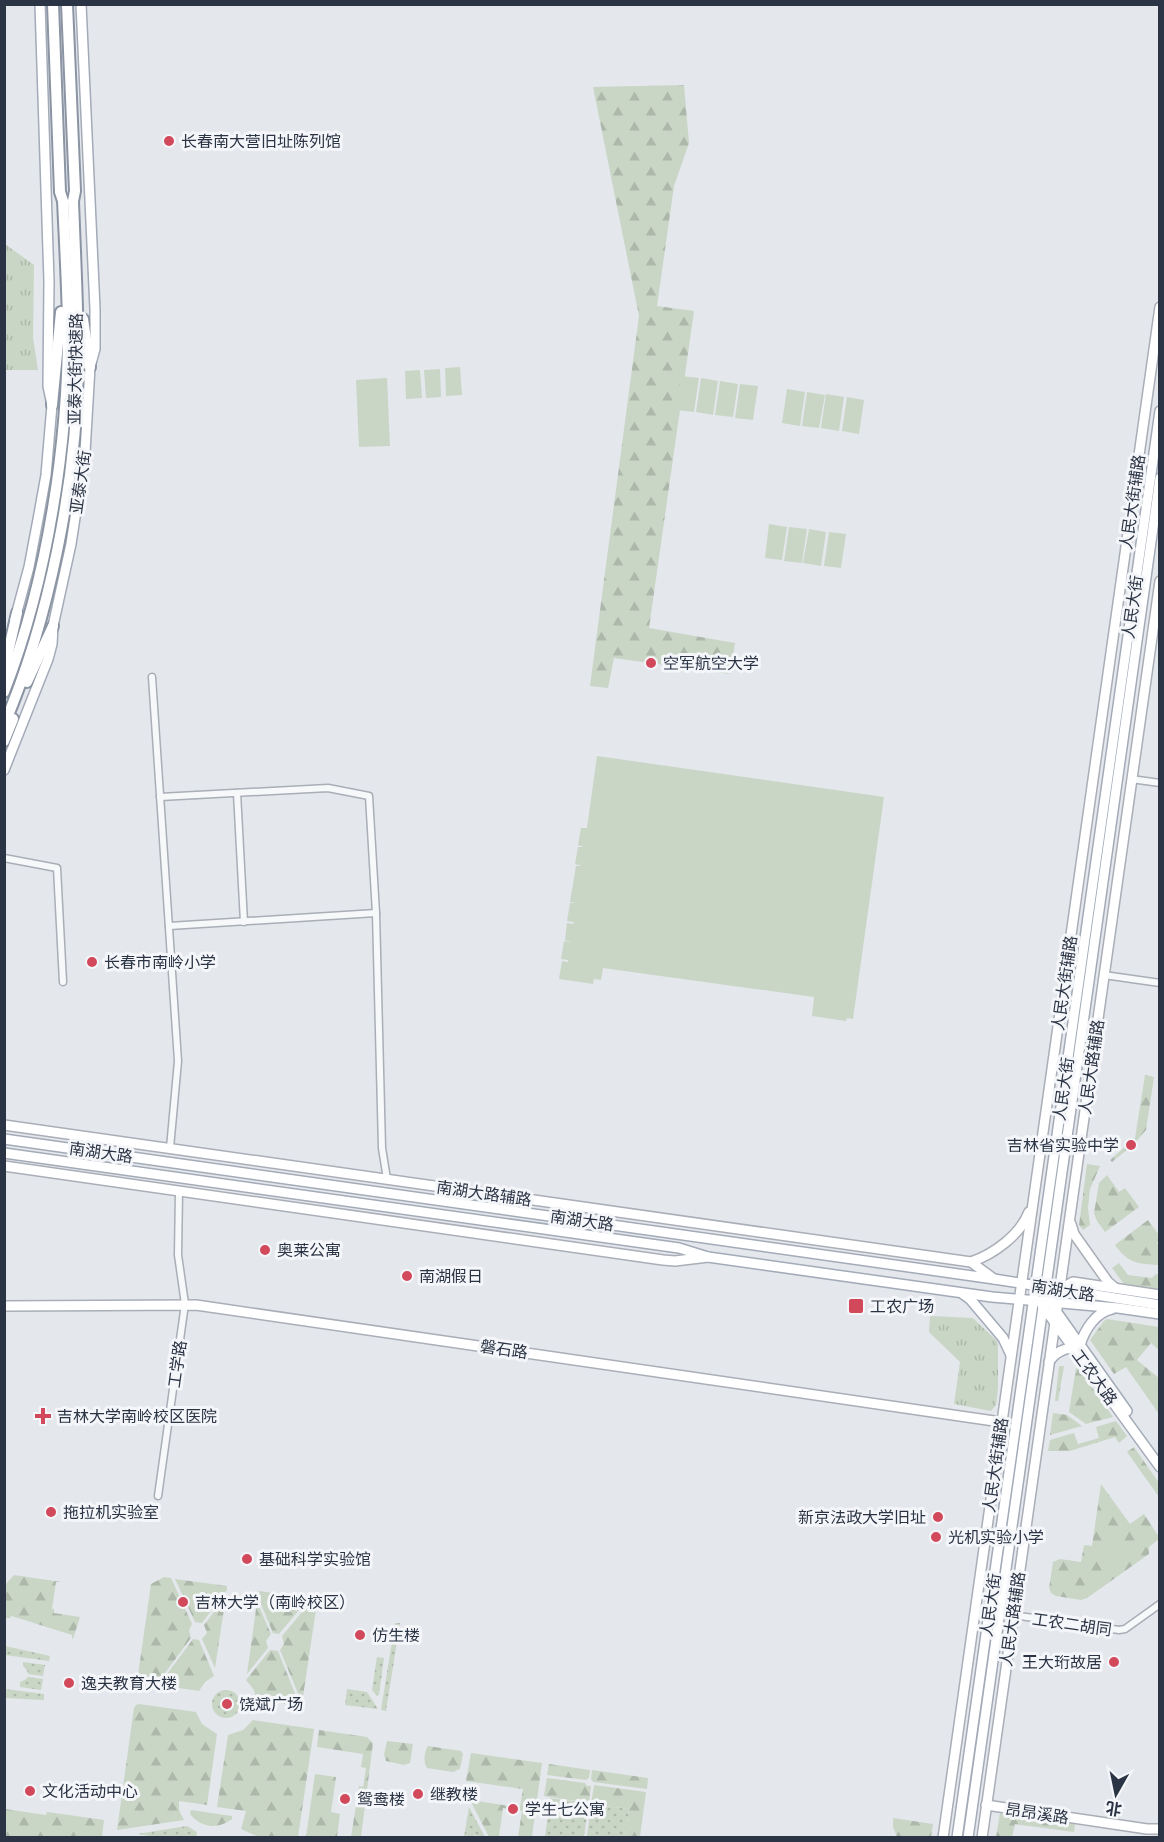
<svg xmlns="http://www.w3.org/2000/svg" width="1164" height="1842" font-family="'Golos Text','Noto Sans SC',sans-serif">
	<defs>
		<pattern id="grass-dots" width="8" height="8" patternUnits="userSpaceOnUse" patternTransform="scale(1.5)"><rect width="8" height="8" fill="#c9d6c5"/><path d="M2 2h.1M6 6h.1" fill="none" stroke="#adb8ab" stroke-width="1.8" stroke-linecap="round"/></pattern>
		<pattern id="forest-firs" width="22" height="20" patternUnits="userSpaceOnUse" patternTransform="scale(1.5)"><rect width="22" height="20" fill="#c9d6c5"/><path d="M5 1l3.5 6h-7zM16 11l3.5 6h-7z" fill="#adb8ab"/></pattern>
		<pattern id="park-tufts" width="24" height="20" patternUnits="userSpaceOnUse" patternTransform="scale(1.5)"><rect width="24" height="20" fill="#c9d6c5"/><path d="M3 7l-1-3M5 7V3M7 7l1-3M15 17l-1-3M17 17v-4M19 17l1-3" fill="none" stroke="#adb8ab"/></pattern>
	</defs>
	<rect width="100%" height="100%" fill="#e4e7ec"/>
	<g fill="url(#grass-dots)">
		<polygon points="395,1623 400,1623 386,1711 381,1710"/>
		<polygon points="5,1646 50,1656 49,1661 5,1655"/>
		<polygon points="377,1657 384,1658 379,1695 377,1696 372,1690"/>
		<polygon points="23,1662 45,1665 43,1676 28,1674 27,1670 23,1666"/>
		<polygon points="28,1677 43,1679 41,1690 20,1687 20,1682 25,1680"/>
		<polygon points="5,1689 44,1694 44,1700 5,1698"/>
		<polygon points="347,1689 367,1692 378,1709 345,1705"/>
		<circle cx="226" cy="1704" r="14"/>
		<polygon points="550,1798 589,1803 584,1836 545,1837"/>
		<polygon points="591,1804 629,1809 625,1837 587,1836"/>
		<polygon points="469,1807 485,1837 478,1837 476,1835 472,1837 464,1837"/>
		<polygon points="187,1826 197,1832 196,1837 163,1838 137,1834"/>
	</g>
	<g fill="url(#forest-firs)">
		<polygon points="684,85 689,143 674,186 657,306 694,311 649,628 735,643 730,674 614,658 608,688 590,686 639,316 593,87"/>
		<polygon points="1145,1075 1154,1077 1146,1130 1134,1144 1112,1162 1110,1160 1135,1138"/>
		<polygon points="1087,1164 1100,1166 1090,1189 1088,1208 1090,1225 1083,1230 1079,1225"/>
		<polygon points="1107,1175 1119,1192 1125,1188 1139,1207 1105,1232 1097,1221 1094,1213 1099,1183"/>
		<path d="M1148,1220l11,15v6l-2,2 2,3v19c-22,-1 -31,-2 -44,-20z"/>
		<polygon points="1119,1263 1128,1275 1152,1278 1156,1274 1159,1275 1159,1289 1124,1284 1112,1268"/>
		<polygon points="1107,1319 1159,1327 1159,1350 1151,1343 1137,1360 1159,1378 1159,1414 1126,1367 1114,1374 1090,1340 1104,1321"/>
		<polygon points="1059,1366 1064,1366 1058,1401 1055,1401"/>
		<polygon points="1076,1368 1079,1369 1113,1417 1086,1424 1069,1412"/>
		<polygon points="1053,1413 1067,1415 1082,1426 1050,1435"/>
		<polygon points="1116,1421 1127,1436 1119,1443 1115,1437 1070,1451 1048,1451 1050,1440 1074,1433 1078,1444 1099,1438 1096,1427"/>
		<polygon points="1134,1447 1159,1483 1159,1497 1127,1452"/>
		<polygon points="1101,1484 1130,1524 1144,1514 1159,1537 1159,1539 1149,1547 1149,1554 1087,1598 1081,1600 1056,1596 1051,1593 1049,1588 1053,1562 1060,1559 1081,1562 1084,1545 1092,1546"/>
		<polygon points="14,1575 61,1582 56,1582 52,1609 54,1609 54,1613 80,1617 73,1639 72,1638 72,1635 18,1618 11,1616 10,1618 5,1618 5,1620 5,1585"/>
		<polygon points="164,1577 171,1578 192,1624 189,1630 191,1638 156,1685 137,1682 151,1584"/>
		<polygon points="175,1579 227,1586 227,1590 202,1623 195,1622"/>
		<polygon points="259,1591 309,1598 279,1634 273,1633 258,1597"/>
		<polygon points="226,1596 215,1668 202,1639 207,1633 204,1625"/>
		<polygon points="312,1600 317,1603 302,1703 280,1650 284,1644 282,1636"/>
		<polygon points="257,1602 271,1634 266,1641 268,1648 247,1674"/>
		<polygon points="193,1639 199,1640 214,1676 205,1682 199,1691 159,1685"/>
		<polygon points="270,1650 278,1651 300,1706 257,1700 254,1690 246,1680"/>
		<polygon points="139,1704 196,1712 202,1724 217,1734 207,1805 179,1801 179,1810 184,1820 117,1830 134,1708 136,1705"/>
		<polygon points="253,1720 314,1729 298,1837 259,1837 241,1829 246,1811 217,1807 228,1735 243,1730"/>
		<polygon points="319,1730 367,1737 373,1743 361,1837 351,1837 359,1786 363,1787 366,1768 361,1767 363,1754 317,1747"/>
		<polygon points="387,1741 413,1744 410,1763 404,1765 386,1761 384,1755"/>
		<path d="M428,1746l33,5 2,3 -3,15 -7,3 -26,-4c-4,-6 -3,-16 1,-22z"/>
		<polygon points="471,1753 542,1763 532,1837 518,1837 522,1811 516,1809 517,1807 520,1807 523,1789 466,1781"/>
		<polygon points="549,1764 590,1770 589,1778 586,1780 547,1775"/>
		<polygon points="592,1770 648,1778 647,1789 593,1782 591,1779"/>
		<polygon points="315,1774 336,1777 331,1812 340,1814 337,1837 306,1837"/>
		<polygon points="547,1778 585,1783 587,1786 591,1786 589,1803 544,1796"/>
		<polygon points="594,1785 646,1792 640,1837 625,1837 629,1809 591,1804"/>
		<polygon points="470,1800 510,1806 509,1809 503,1808 499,1836 489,1837"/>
		<polygon points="5,1809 46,1815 47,1812 104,1820 102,1837 5,1837"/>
		<path d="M191,1810l41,6v3c-14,11 -31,9 -42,-5z"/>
		<polygon points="1000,1813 1075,1824 1074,1832 1015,1824 1012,1837 996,1837"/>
		<polygon points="893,1818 933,1824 931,1837 897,1837 893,1827"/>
	</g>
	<g fill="url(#park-tufts)">
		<polygon points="5,244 34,265 33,338 38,370 5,370"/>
		<polygon points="930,1316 973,1318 997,1341 998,1348 998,1388 996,1405 991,1411 954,1404 960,1362 929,1332"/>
	</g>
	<g fill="#c9d6c5">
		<polygon points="460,367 462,395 446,396 445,368"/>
		<polygon points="440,369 441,397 426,398 424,370"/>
		<polygon points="420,370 422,398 406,399 405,371"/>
		<polygon points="681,376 699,378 694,412 676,410"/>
		<polygon points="387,378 390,446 359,447 356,380"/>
		<polygon points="701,378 718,381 713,415 696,412"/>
		<polygon points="720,381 738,384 733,417 715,415"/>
		<polygon points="740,384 758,386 753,420 735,418"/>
		<polygon points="787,389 805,392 800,426 782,423"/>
		<polygon points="807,392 825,395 819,428 802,426"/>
		<polygon points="826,394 844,397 839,431 821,428"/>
		<polygon points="847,397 864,400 859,434 842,431"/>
		<polygon points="769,524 787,527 782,560 765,558"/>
		<polygon points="789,527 807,529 802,563 784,561"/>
		<polygon points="809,529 826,532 821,566 803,563"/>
		<polygon points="829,532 846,534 841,568 824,566"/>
		<polygon points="597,756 884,797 853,1019 847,1018 846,1021 812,1016 814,997 603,968 601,980 594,979 593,984 559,979 562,961 568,962 568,960 561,959 564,941 571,942 565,940 567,923 573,924 574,922 567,921 570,903 576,903 570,902 576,866 582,866 575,864 578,847 584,847 578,845 581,828 587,828"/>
		<polygon points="1108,1526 1126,1528 1121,1562 1103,1559"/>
	</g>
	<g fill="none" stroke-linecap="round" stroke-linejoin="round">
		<defs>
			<g id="street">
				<polyline points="152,677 178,1061 170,1148"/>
				<polyline points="1131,779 1160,783"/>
				<polyline points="237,793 244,922"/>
				<polyline points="160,797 328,788 369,796 376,913 382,1148 387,1179"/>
				<polyline points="4,858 57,868 63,982"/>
				<polyline points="169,926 376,913"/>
				<polyline points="1104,975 1160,983"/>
				<polyline points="158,1496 185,1304 178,1255 179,1191"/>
				<polyline points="1013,1615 1119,1630 1125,1629 1160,1604"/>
			</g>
			<g id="secondary">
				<polyline points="4,1125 971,1262 994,1279"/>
				<polyline points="4,1166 663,1260 675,1261 708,1257"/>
				<polyline points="1071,1224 1074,1234 1108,1282 1115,1288"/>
				<path d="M971,1262c23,-8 49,-27 58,-50"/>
				<polyline points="1059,1290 1073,1282 1160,1295"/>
				<polyline points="4,1306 196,1305 1001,1422"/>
				<polyline points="986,1805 1147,1829 1160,1829"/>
				<polyline points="943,1838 1160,307"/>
				<polyline points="982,1838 1160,581"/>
			</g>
			<g id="primary">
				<polyline points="15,619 29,567 39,514 46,475 52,405 48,386 49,281 40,4"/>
				<polyline points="4,770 48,659 52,644 53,626 71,544 85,452 90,367 95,349 95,309 81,4"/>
				<polyline points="4,1139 994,1279 1160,1305"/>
				<polyline points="4,1153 679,1248 708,1257 992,1297 1118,1308 1160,1314"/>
				<polyline points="963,1294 970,1299 1003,1338 1011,1355"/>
				<polyline points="1050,1299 1056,1311 1127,1411"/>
				<polyline points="1042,1305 1160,1467"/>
				<path d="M1080,1346c4,-16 16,-34 32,-37"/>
				<path d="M1049,1362c5,-9 16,-15 26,-13"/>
				<polyline points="957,1838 1160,411"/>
				<polyline points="968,1838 1160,478"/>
			</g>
			<g id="highway">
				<polyline points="83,319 90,367"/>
				<polyline points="52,405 61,312"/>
				<polyline points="4,670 17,613"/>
				<polyline points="27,682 53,626"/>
				<path d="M4,692c44,-113 65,-252 64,-372 -1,-40 -3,-79 -5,-119l-3,-9 -7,-188"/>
				<path d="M4,725c45,-105 73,-245 74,-360 0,-54 -3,-109 -5,-164l2,-10 -8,-187"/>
				<polyline points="4,741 13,719"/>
			</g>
		</defs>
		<use href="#street" stroke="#a9aeb7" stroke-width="9"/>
		<use href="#secondary" stroke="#a9aeb7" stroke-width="12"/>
		<use href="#primary" stroke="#a3abb8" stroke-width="12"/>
		<use href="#highway" stroke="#8b94a3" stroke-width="14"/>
		<use href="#street" stroke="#f7f8fa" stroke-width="6"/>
		<use href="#secondary" stroke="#fff" stroke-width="9"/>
		<use href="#primary" stroke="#fff" stroke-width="9"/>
		<use href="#highway" stroke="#fff" stroke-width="10"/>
	</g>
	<g fill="#d1495b" stroke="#f4f6f9" stroke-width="2">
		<circle cx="169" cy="141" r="6"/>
		<circle cx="651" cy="663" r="6"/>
		<circle cx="92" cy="962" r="6"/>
		<circle cx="1131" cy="1145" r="6"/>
		<circle cx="265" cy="1250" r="6"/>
		<circle cx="407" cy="1276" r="6"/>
		<rect x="848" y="1298" width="16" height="16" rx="3"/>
		<path d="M40 1407h6v6h6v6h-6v6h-6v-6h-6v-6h6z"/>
		<circle cx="51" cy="1512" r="6"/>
		<circle cx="938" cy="1517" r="6"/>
		<circle cx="936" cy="1537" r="6"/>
		<circle cx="247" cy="1559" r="6"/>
		<circle cx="183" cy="1602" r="6"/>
		<circle cx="360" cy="1635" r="6"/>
		<circle cx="1114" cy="1662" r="6"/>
		<circle cx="69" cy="1683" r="6"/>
		<circle cx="227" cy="1704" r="6"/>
		<circle cx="30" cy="1791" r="6"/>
		<circle cx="418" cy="1794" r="6"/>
		<circle cx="345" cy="1799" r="6"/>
		<circle cx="513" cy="1809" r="6"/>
	</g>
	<g text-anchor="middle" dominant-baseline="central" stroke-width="6" stroke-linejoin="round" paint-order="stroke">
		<g font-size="16" fill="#2b3445" stroke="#f4f6f9" text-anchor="start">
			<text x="181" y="141">长春南大营旧址陈列馆</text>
			<text x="663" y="663">空军航空大学</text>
			<text x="104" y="962">长春市南岭小学</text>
			<text x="1119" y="1145" text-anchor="end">吉林省实验中学</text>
			<text x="277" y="1250">奥莱公寓</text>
			<text x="419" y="1276">南湖假日</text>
			<text x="870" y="1306">工农广场</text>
			<text x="57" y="1416">吉林大学南岭校区医院</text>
			<text x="63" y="1512">拖拉机实验室</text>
			<text x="926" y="1517" text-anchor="end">新京法政大学旧址</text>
			<text x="948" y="1537">光机实验小学</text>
			<text x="259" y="1559">基础科学实验馆</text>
			<text x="195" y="1602">吉林大学（南岭校区）</text>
			<text x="372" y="1635">仿生楼</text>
			<text x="1102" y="1662" text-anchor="end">王大珩故居</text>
			<text x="81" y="1683">逸夫教育大楼</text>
			<text x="239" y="1704">饶斌广场</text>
			<text x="42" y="1791">文化活动中心</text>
			<text x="430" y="1794">继教楼</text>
			<text x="357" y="1799">鸳鸯楼</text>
			<text x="525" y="1809">学生七公寓</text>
		</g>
		<g font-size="16" fill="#2b3445" stroke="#f4f6f9">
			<text transform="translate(75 369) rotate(-89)">亚泰大街快速路</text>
			<text transform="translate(80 482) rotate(-82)">亚泰大街</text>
			<text transform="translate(1132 502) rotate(-82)">人民大街辅路</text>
			<text transform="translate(1132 607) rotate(-82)">人民大街</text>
			<text transform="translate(1064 983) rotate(-82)">人民大街辅路</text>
			<text transform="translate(1091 1067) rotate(-82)">人民大路辅路</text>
			<text transform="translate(1063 1089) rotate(-82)">人民大街</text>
			<text transform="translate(101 1152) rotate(8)">南湖大路</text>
			<text transform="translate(484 1193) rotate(8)">南湖大路辅路</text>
			<text transform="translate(582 1220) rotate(8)">南湖大路</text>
			<text transform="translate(1063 1290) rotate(9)">南湖大路</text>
			<text transform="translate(504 1349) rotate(8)">磐石路</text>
			<text transform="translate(177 1364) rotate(-82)">工学路</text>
			<text transform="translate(1095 1377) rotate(54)">工农大路</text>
			<text transform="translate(995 1465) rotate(-82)">人民大街辅路</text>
			<text transform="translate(990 1605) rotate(-82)">人民大街</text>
			<text transform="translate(1012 1619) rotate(-82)">人民大路辅路</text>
			<text transform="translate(1072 1624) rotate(8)">工农二胡同</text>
			<text transform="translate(1037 1813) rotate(8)">昂昂溪路</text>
		</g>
	</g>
	<rect width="1164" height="1842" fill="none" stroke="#2b3445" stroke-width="12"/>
	<g transform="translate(1116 1794) rotate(189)" stroke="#f4f6f9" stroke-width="4.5" paint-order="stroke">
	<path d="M0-4.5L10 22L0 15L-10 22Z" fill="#2b3445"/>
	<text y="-9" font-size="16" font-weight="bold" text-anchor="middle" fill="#2b3445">北</text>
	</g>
</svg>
